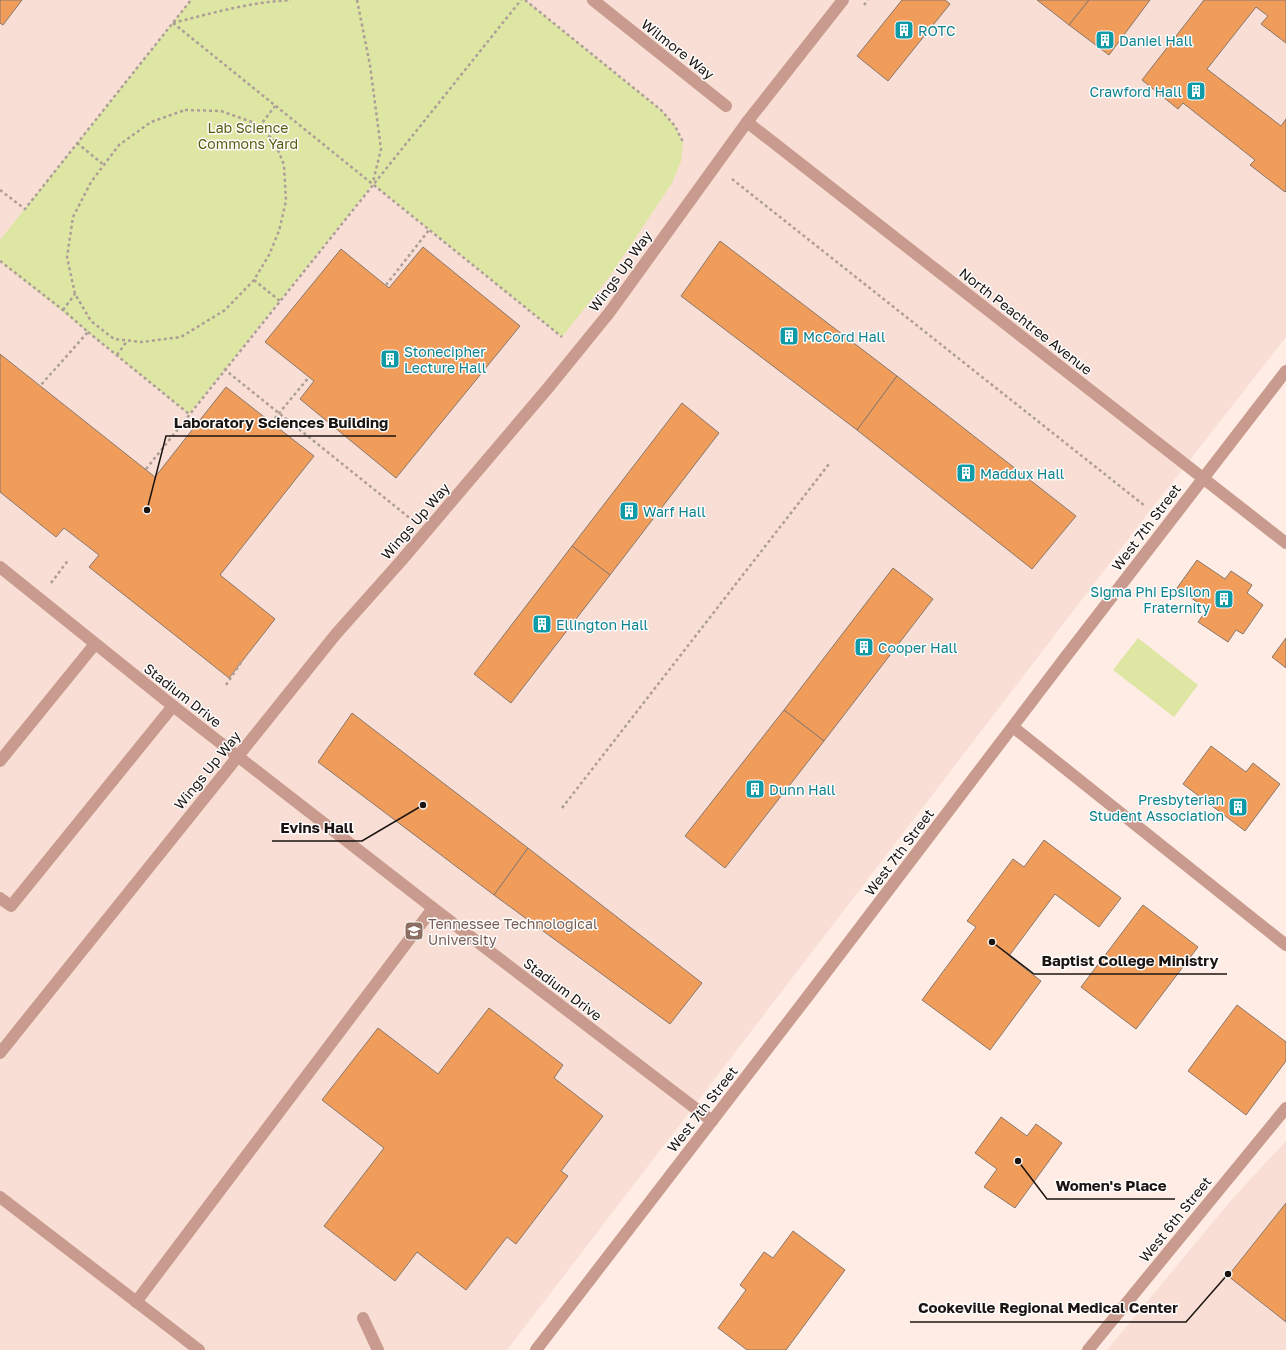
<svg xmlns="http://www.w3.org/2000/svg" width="1286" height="1350" font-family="'Golos Text',sans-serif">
	<rect width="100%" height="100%" fill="#ffece4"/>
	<g fill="#f8ded4">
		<polygon points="0,0 1286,0 1286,337 1149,512 507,1350 0,1350"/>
		<polygon points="1286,1141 1286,1350 1107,1350 1233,1198"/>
	</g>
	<g fill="#dee6a3">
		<polygon points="191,0 525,0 661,110 675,126 683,142 681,161 672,183 610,276 562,337 373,184 189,414 0,261 0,240"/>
		<polygon points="1138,638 1198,685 1174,717 1113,670"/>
	</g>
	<g fill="#f09d5c" stroke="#89776b">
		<polygon points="0,0 22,0 3,25 0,23"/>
		<polygon points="902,0 945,0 950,4 888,81 857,56"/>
		<polygon points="1037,0 1089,0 1069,25"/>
		<polygon points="1089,0 1150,0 1109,55 1069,25"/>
		<polygon points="1204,0 1286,0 1286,43 1261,24 1268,16 1256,7 1207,69 1281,126 1286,119 1286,191 1285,192 1250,165 1255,160 1183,103 1178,109 1142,80"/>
		<polygon points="720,241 897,376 857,430 681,296"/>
		<polygon points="423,247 520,326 396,478 300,399 314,381 265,342 341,249 389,288"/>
		<polygon points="0,354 155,477 226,387 314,456 220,575 275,619 229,678 89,567 99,555 64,528 56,537 0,492"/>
		<polygon points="897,376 1076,516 1032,569 857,430"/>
		<polygon points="682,403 719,433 610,575 572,546"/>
		<polygon points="572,546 610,575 511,703 474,674"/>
		<polygon points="1197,560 1225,579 1231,571 1252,585 1247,593 1263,605 1243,634 1236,630 1228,642 1198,622 1207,609 1177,588"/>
		<polygon points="893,568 933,599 824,741 784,710"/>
		<polygon points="1286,638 1286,668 1272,657"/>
		<polygon points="784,710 824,741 725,868 685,836"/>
		<polygon points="352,713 528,848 494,895 318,762"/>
		<polygon points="1211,746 1246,772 1253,763 1280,784 1245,831 1183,784"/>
		<polygon points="1044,840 1121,898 1099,927 1055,894 1009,956 1041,981 990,1050 922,1000 976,927 967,921 1013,859 1024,867"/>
		<polygon points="528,848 702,983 670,1024 494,895"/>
		<polygon points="1143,905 1198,947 1136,1029 1081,987"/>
		<polygon points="1237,1005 1286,1042 1286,1061 1246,1115 1188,1071"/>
		<polygon points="489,1008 563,1065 554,1078 603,1116 561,1171 568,1176 516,1244 507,1237 466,1290 417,1252 395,1281 324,1226 384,1148 322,1100 378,1028 438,1074"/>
		<polygon points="1001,1117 1027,1136 1036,1124 1062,1143 1015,1208 984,1187 997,1169 975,1153"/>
		<polygon points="1286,1203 1286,1322 1228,1276"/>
		<polygon points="793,1231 845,1270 786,1350 747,1350 718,1328 746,1290 740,1285 764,1252 773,1258"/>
	</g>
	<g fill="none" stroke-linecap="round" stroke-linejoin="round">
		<g stroke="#ad9f98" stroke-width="2.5" stroke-dasharray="3 3" stroke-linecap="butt">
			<polyline points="357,0 370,65 381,149 373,182"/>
			<polyline points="525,0 661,110 675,126 683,142"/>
			<polyline points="864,5 868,0"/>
			<polyline points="173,23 562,337"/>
			<path d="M173,23c39,-10 78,-21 118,-23"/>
			<polygon points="185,110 221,111 252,122 274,140 284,165 286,201 279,231 269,255 254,280 225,310 181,337 142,342 114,339 91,321 75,294 67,257 73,217 91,182 119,145 151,122"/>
			<polyline points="259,127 275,106"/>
			<polyline points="77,143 104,165"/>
			<polyline points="732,179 1145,506"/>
			<polyline points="0,190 25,209 191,0"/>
			<polyline points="0,261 63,310 88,332 40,386"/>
			<polyline points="254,280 280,301"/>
			<polyline points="386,285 429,230"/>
			<polyline points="63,310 75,294"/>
			<polyline points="88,332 189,414"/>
			<polyline points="117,355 127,341"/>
			<polyline points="224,369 411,519"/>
			<polyline points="271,423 309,377"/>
			<polyline points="146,469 521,0"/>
			<polyline points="51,583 69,559"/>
			<polyline points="226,685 242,661"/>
			<polyline points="562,808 829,464"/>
		</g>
		<g stroke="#c89b8e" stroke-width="12">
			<polyline points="593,0 726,106"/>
			<polyline points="747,122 1286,543"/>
			<polyline points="0,567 173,706 433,908 712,1121"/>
			<polyline points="1013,727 1286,945"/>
			<polyline points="0,761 95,644"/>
			<polyline points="0,898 11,906 173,706"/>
			<polyline points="0,1053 336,634 401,561 548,388 609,313 747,122 843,0"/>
			<polyline points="0,1197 199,1350"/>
			<polyline points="136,1302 433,908"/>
			<polyline points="363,1318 378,1350"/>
			<polyline points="536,1350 808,996 1064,659 1286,371"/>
			<polyline points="1088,1350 1286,1108"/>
		</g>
	</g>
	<defs>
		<symbol id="building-square" viewBox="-11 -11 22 22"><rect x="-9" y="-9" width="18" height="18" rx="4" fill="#0f9aa8" stroke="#fdfdfd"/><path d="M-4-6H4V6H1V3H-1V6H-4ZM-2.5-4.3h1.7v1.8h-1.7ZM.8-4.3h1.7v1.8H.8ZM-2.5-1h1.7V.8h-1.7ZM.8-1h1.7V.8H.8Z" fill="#fff"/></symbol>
		<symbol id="university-square" viewBox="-11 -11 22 22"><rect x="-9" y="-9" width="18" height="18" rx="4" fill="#8d6e63" stroke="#fdfdfd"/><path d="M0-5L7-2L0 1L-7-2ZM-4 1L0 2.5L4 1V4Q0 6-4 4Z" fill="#fff"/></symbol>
	</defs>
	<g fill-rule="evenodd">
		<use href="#building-square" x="893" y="19" width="22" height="22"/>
		<use href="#building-square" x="1094" y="29" width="22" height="22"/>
		<use href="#building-square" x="1185" y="80" width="22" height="22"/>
		<use href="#building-square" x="778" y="325" width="22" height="22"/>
		<use href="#building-square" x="379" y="348" width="22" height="22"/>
		<use href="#building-square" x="955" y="462" width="22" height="22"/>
		<use href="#building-square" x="618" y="500" width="22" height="22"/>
		<use href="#building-square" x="1213" y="588" width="22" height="22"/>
		<use href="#building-square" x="531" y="613" width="22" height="22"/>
		<use href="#building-square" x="853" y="636" width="22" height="22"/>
		<use href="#building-square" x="744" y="778" width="22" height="22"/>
		<use href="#building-square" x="1227" y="796" width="22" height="22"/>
		<use href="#university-square" x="403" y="920" width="22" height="22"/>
	</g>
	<g text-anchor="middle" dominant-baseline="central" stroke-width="3" stroke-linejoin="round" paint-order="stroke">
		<g font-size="14" fill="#0d838f" stroke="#fdfdfd" text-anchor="start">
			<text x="918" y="30">ROTC</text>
			<text x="1119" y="40">Daniel Hall</text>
			<text x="1182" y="91" text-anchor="end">Crawford Hall</text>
			<text x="803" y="336">McCord Hall</text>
			<text x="404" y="351">Stonecipher<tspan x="404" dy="16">Lecture Hall</tspan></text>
			<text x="980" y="473">Maddux Hall</text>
			<text x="643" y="511">Warf Hall</text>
			<text x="1210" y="591" text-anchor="end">Sigma Phi Epsilon<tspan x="1210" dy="16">Fraternity</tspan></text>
			<text x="556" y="624">Ellington Hall</text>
			<text x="878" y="647">Cooper Hall</text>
			<text x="769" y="789">Dunn Hall</text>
			<text x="1224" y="799" text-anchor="end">Presbyterian<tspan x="1224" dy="16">Student Association</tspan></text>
		</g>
		<g font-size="14" fill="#1b1410" stroke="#fdfdfd">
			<text transform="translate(678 49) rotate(38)">Wilmore Way</text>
			<text transform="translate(620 271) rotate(-54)">Wings Up Way</text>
			<text transform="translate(1026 321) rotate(38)">North Peachtree Avenue</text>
			<text transform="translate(415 521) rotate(-49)">Wings Up Way</text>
			<text transform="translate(1146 527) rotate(-53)">West 7th Street</text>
			<text transform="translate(183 695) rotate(38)">Stadium Drive</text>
			<text transform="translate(207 770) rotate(-51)">Wings Up Way</text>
			<text transform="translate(899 852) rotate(-53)">West 7th Street</text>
			<text transform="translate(563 989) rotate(37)">Stadium Drive</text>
			<text transform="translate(702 1109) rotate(-52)">West 7th Street</text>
			<text transform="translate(1175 1219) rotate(-51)">West 6th Street</text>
		</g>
		<g font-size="14" fill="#585d10" stroke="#fdfdfd">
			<text x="248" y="127">Lab Science<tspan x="248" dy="16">Commons Yard</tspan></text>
		</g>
		<g font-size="14" fill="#785e54" stroke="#fdfdfd" text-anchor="start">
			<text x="428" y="923">Tennessee Technological<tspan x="428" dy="16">University</tspan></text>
		</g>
	</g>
	<path fill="none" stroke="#1b1410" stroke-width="1.5" d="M147 510L166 436H396M423 805L362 841H272M992 942L1034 974H1227M1018 1161L1047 1199H1175M1228 1274L1186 1322H910"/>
	<g fill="#1b1410" stroke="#fdfdfd" stroke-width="1.5">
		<circle cx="147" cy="510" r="4"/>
		<circle cx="423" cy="805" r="4"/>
		<circle cx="992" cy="942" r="4"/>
		<circle cx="1018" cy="1161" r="4"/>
		<circle cx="1228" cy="1274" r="4"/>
	</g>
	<g font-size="15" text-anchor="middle" font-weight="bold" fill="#1b1410" stroke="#fdfdfd" stroke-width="3" stroke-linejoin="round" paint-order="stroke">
		<text x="281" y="428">Laboratory Sciences Building</text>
		<text x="317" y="833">Evins Hall</text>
		<text x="1130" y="966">Baptist College Ministry</text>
		<text x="1111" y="1191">Women's Place</text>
		<text x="1048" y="1313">Cookeville Regional Medical Center</text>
	</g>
</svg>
